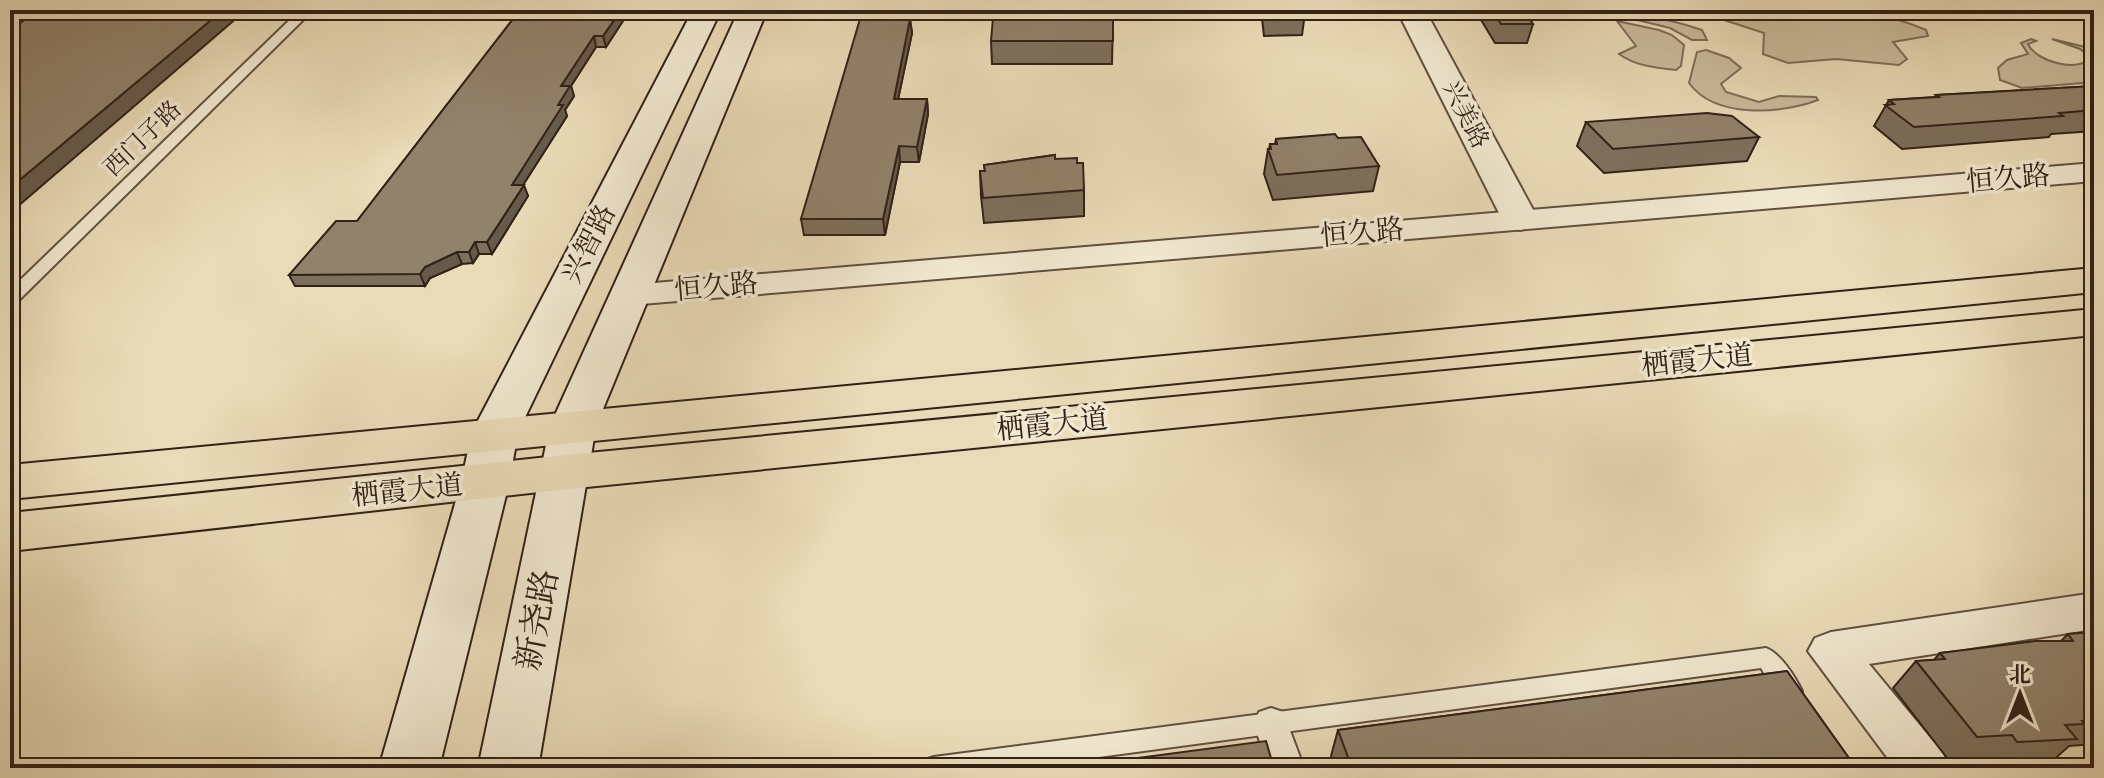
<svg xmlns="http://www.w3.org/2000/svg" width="2104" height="778" font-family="'IM FELL DW Pica','Noto Serif SC',serif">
	<rect width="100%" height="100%" fill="#e9dbb7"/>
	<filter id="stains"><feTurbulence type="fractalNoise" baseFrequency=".0025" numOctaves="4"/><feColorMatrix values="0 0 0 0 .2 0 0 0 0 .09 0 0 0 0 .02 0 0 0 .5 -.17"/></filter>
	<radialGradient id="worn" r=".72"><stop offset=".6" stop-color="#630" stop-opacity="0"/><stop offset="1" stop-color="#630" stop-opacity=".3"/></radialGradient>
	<g fill="#cabb9c" stroke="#7e6e5a" stroke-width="2">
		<path d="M1596,10c29,0 77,10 106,20l5,10h-15l-22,-12z"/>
		<path d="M1706,10c73,0 152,-10 220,20l2,6 -35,6 14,17 -8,6 -63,-6 -48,4 -25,-9 1,-21 -49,-16z"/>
		<path d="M1617,21l42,9 13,5 12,10 -3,21 -5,4c-19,-2 -41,-4 -57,-16l17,-8z"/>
		<path d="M2031,39l5,2 -8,3c7,17 52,30 62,13l-10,-8 -28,-10 42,10v33l-72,6 -22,-8 -2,-12 9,-8 21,-6 -7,-11z"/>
		<path d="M1706,50l23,8 12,10 -20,16 5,8 33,10 20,-6 37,1 2,3c-37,14 -103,19 -129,-17l8,-31z"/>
	</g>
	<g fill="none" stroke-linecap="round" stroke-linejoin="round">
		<defs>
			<g id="service">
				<polygon points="300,10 313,10 16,303 10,304 10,290"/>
				<path d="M1766,648c15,6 29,29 36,43l-4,7c-19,7 -28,-16 -37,-30l-744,100h-95l3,-8 9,-3z"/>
			</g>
			<polygon id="pedestrian" points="1271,708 1283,712 1304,768 1268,768 1254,723 1259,712"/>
			<g id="minor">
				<polygon points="2094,163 2094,181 630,305 618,302 614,295 618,288 630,285"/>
				<polygon points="2094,593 2094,629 1869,664 1942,752 1950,768 1895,768 1808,651 1815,638 1831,632"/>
			</g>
			<polygon id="tertiary" points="1397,10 1425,10 1538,219 1533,227 1520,230 1507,227 1502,219"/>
			<g id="secondary">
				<polygon points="693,10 721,10 518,432 509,483 439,768 379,768 461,483 472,432"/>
				<polygon points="739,10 767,10 596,426 538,768 478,768 550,426"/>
			</g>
			<g id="primary">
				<polygon points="2094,268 2094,292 10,499 10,465"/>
				<polygon points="2094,309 2094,335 567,489 10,551 10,513 567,455"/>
			</g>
		</defs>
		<use href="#service" stroke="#605040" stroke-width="4"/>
		<use href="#pedestrian" stroke="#605040" stroke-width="4"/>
		<use href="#minor" stroke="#605040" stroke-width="4"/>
		<use href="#tertiary" stroke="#605040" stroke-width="4"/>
		<use href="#secondary" stroke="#322118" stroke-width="4"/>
		<use href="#primary" stroke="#322118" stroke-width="4"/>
		<use href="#service" fill="#f1e8d0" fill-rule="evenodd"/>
		<use href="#pedestrian" fill="#f1e8d0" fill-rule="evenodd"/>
		<use href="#minor" fill="#f1e8d0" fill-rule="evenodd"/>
		<use href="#tertiary" fill="#f1e8d0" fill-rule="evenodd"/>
		<use href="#secondary" fill="#f1e8d0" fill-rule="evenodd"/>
		<use href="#primary" fill="#e9dbb7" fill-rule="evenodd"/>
	</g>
	<g fill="#7d705c" stroke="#322118" stroke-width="2">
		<polygon points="520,10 630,10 606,47 596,47 571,86 574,96 565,110 567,116 523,185 528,196 492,254 479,254 473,263 462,264 430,278 425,286 295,286 289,275 357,221"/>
		<polygon points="1261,10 1304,10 1305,13 1302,35 1264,36"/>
		<polygon points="1475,10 1523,10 1533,24 1527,43 1495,43"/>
		<polygon points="1054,18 1113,19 1112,64 992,64 991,41"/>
		<polygon points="910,19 912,33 898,99 927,99 928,114 919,162 900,162 885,235 804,235 801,219"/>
		<polygon points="2094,86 2094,131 2051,134 2049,137 1902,149 1874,126 1889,100 1935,97 1936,95"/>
		<polygon points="1586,122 1759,137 1747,161 1604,173 1577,146"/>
		<polygon points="1338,138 1379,166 1373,191 1273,200 1264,174 1268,149 1269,149 1270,144 1275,144 1276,139"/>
		<polygon points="1055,155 1055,159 1077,163 1084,190 1084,216 984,223 981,196 980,171 985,171 984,165"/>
		<polygon points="2094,632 2094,744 2069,746 2048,765 1990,768 1985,761 1951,763 1893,688 1916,661 1934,660 1940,653 2061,641 2068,634"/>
		<polygon points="1787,671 1856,768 1335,768 1331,756 1338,730"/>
	</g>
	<g fill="#665b4b" stroke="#322118" stroke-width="2">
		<polygon points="223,10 246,10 10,213 10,188"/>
		<polygon points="621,10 630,10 606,47 603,36"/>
		<polygon points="910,19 912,33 895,114 894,99"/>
		<polygon points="594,36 596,47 571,86 574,96 565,110 567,116 516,196 512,185 558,105 561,86"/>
		<polygon points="927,99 928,114 919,162 917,147"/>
		<polygon points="899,146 900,162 885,235 883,219"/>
		<polygon points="524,185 528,196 492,254 487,242"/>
		<polygon points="475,242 479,254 473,263 469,252"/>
		<polygon points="457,252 462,264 430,278 425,286 420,274 425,267"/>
	</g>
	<g fill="#91826b" stroke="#322118" stroke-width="2">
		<polygon points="39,10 223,10 10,188 10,30"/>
		<polygon points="520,10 621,10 603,36 594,36 561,86 570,86 558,105 563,105 512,185 524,185 487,242 475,242 469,252 457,252 425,267 420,274 289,275 336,221 357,221"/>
		<polygon points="1267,10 1304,10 1305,13 1267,13"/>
		<polygon points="1492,10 1523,10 1533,24 1501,24"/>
		<polygon points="1054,15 1054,18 1113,19 1113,41 991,41 993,18"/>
		<polygon points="860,19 910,19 894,99 927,99 917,147 899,146 883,219 801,219"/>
		<polygon points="2094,86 2094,110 2059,113 2063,116 1914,127 1885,105 1894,104 1889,100 1939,97 1936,95"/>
		<polygon points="1707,113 1732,116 1759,137 1613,149 1586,122"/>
		<polygon points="1335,134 1338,138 1361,137 1379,166 1277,175 1268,149 1271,149 1270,144 1277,144 1276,139"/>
		<polygon points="1055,155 1055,159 1077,158 1077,163 1083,163 1084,190 983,198 980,171 985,171 984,165"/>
		<polygon points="2094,632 2094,720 2082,721 2084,724 2065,725 2077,739 2017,742 2012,735 1977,737 1916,661 1945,659 1940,653 2035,641 2073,641 2068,634"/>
		<polygon points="1787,671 1856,768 1765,768 1759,759 1690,768 1352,768 1338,730"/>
		<polygon points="1266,741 1274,768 1062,768"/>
	</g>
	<g text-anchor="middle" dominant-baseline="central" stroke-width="7" stroke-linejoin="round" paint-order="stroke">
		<g font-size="24" fill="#322118" stroke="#f1e8d0">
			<text transform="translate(1465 115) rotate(63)">兴美路</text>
			<text transform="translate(143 139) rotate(-44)">西门子路</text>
		</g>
		<g font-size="28" fill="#322118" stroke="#f1e8d0">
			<text transform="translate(2008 179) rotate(-5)">恒久路</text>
			<text transform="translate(1362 233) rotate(-5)">恒久路</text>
			<text transform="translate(589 244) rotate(-63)">兴智路</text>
			<text transform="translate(716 287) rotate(-5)">恒久路</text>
			<text transform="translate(1697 361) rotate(-6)">栖霞大道</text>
			<text transform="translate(1052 425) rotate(-6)">栖霞大道</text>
			<text transform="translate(407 491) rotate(-6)">栖霞大道</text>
		</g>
		<g font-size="34" fill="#322118" stroke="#f1e8d0">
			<text transform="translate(538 620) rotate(-79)">新尧路</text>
		</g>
	</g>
	<rect width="2104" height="778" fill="none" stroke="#e9dbb7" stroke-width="40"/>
	<rect x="12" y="12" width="2080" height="754" fill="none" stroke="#322118" stroke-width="4"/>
	<rect x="20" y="20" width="2064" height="738" fill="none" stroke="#322118" stroke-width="2"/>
	<g transform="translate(2020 694)" stroke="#f1e8d0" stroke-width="6" paint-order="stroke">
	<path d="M0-6L14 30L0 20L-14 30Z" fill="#322118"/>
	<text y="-12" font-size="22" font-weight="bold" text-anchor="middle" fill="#322118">北</text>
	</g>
	<rect width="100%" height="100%" filter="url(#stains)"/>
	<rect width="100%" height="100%" fill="url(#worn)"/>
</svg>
